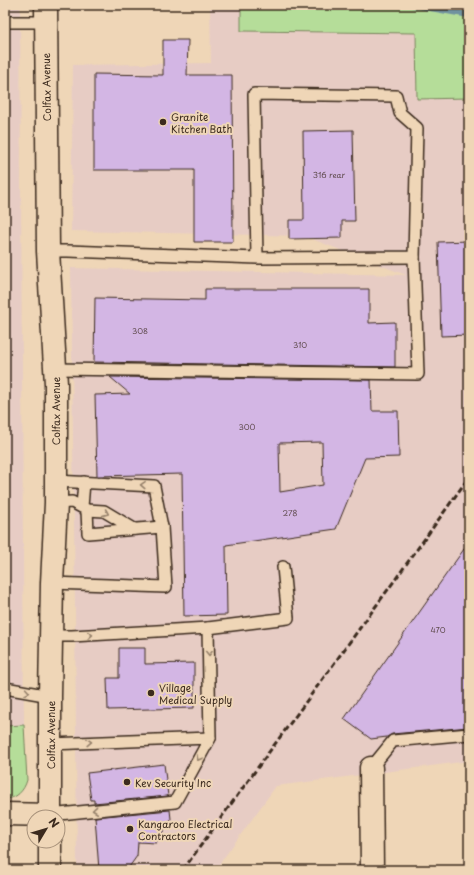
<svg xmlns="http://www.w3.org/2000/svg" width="474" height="875" font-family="'Playpen Sans',sans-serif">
	<rect width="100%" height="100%" fill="#efd6b7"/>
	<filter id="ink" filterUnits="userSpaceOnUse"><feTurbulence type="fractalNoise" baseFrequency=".025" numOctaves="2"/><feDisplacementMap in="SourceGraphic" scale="8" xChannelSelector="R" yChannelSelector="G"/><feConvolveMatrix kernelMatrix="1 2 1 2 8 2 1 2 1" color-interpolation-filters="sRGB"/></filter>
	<g filter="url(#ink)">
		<g fill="#e7ccc4">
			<polygon points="5,5 20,5 24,725 5,726"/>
			<polygon points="210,5 241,5 242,31 416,33 417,99 469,98 469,761 276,786 215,870 77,870 75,609 71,268 406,275 304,236 71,231 73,65 211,63"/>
		</g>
		<g fill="#b5dd99" stroke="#78845c">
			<polygon points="241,5 469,5 469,98 417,99 416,33 241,31"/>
			<path d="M24,725l3,55c-3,11 -11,19 -22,19v-73z"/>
		</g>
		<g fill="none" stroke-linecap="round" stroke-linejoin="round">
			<polyline stroke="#70929f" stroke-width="6" points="414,5 469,15"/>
		</g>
		<g fill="#d3b6e4" stroke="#3b2a1e" fill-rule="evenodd">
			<polygon points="163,40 188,40 187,75 232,75 233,242 194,242 194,170 94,170 94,74 163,75"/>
			<polygon points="353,130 355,221 342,221 342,238 289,239 289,220 304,220 303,131"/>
			<polygon points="469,241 469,335 441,336 438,242"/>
			<polygon points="205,289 369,289 369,323 395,322 395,367 94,362 95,298 205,300"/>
			<path d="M110,377l261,3 1,31h26l1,46 -34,1 -29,71 -110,16 1,70 -43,1 -2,-142 -85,2 -2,-81 35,-1zM322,442l1,43 -43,7 -1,-49z"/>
			<polygon points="469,542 469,727 392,734 387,737 371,739 344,719"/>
			<polygon points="119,648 145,648 145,664 194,663 194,708 108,710 107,678 119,678"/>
			<polygon points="164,764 168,796 94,803 94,800 91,800 87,773"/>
			<polygon points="170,810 171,819 156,843 138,842 137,856 127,870 99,870 95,817"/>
		</g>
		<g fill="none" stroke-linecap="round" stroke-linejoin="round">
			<defs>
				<g id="lane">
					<polyline points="5,22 46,22"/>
					<polyline points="48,251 68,251 257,258 414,257 417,128 400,113 396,96 254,94 257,258"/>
					<polyline points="55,369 418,374 414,257"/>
					<polyline points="55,481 154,486 162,527"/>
					<polyline points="56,503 72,502 87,510 104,511 134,529"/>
					<polyline points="82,507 84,482"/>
					<polyline points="52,583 166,587 162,527 88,533 87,510"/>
					<polyline points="208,628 288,618 283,567"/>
					<polyline points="51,636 72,636 208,628 210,738"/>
					<polyline points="5,688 50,696"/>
					<polyline points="371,768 393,741 469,734"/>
					<polyline points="50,815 175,802 210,738 50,744"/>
				</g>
				<g id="street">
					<polyline points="371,768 372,870"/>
					<polyline points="5,814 50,815"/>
				</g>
				<g id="secondary">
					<polyline points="46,5 48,251 56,384 56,503 52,583 50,696 50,817"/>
					<polyline points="50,870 50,841"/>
				</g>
			</defs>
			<use href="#lane" stroke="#3b2a1e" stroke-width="14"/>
			<use href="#street" stroke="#3b2a1e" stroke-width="25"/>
			<use href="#secondary" stroke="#3b2a1e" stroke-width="25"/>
			<use href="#lane" stroke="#efd6b7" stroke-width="11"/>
			<use href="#street" stroke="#efd6b7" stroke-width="22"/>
			<use href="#secondary" stroke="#efd6b7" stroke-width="22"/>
			<path stroke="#3b2a1e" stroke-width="3" stroke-dasharray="6 3" stroke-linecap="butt" d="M183,870c95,-131 192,-261 286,-393"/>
		</g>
		<defs><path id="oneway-chevron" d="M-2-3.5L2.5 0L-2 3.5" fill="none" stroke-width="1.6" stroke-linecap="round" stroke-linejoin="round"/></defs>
		<g stroke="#95806a">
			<use href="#oneway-chevron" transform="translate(143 485) rotate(-177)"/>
			<use href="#oneway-chevron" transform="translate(106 513) rotate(23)"/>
			<use href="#oneway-chevron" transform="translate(90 635) rotate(-4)"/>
			<use href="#oneway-chevron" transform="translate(209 653) rotate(89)"/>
			<use href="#oneway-chevron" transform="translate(27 692) rotate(10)"/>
			<use href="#oneway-chevron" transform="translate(89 742) rotate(-2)"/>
			<use href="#oneway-chevron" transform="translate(199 758) rotate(119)"/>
			<use href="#oneway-chevron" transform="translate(95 810) rotate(174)"/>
		</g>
	</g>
	<g fill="#3b2a1e" stroke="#efd6b7" stroke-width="1.5">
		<circle cx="163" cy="122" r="4"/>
		<circle cx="151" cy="693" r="4"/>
		<circle cx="127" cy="782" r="4"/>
		<circle cx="130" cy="829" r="4"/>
	</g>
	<g text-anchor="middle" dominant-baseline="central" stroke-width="4" stroke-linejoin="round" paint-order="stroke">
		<g font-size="8" fill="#614d50">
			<text x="329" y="175">316 rear</text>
			<text x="140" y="331">308</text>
			<text x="300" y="345">310</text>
			<text x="247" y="427">300</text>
			<text x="290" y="513">278</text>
			<text x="438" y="630">470</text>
		</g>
		<g font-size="10" fill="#3b2a1e" stroke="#efd6b7">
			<text transform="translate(46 87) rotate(-91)">Colfax Avenue</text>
			<text transform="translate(55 411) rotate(-90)">Colfax Avenue</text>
			<text transform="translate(50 735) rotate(-90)">Colfax Avenue</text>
		</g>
		<g font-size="10" fill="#3b2a1e" stroke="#efd6b7" text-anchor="start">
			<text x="171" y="116">Granite<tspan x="171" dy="12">Kitchen Bath</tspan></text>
			<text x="159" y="687">Village<tspan x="159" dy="12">Medical Supply</tspan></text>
			<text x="135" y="782">Kev Security Inc</text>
			<text x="138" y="823">Kangaroo Electrical<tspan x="138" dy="12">Contractors</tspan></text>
		</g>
	</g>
	<rect width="474" height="875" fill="none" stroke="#efd6b7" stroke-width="20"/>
	<rect x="10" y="10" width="454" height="855" fill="none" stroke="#3b2a1e" stroke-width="1.5" filter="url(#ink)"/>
	<g transform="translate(46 829) rotate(52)"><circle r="19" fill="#efd6b7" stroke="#a7917a"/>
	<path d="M0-3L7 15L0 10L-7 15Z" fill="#3b2a1e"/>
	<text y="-6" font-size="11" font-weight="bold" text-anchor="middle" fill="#3b2a1e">N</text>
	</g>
</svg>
